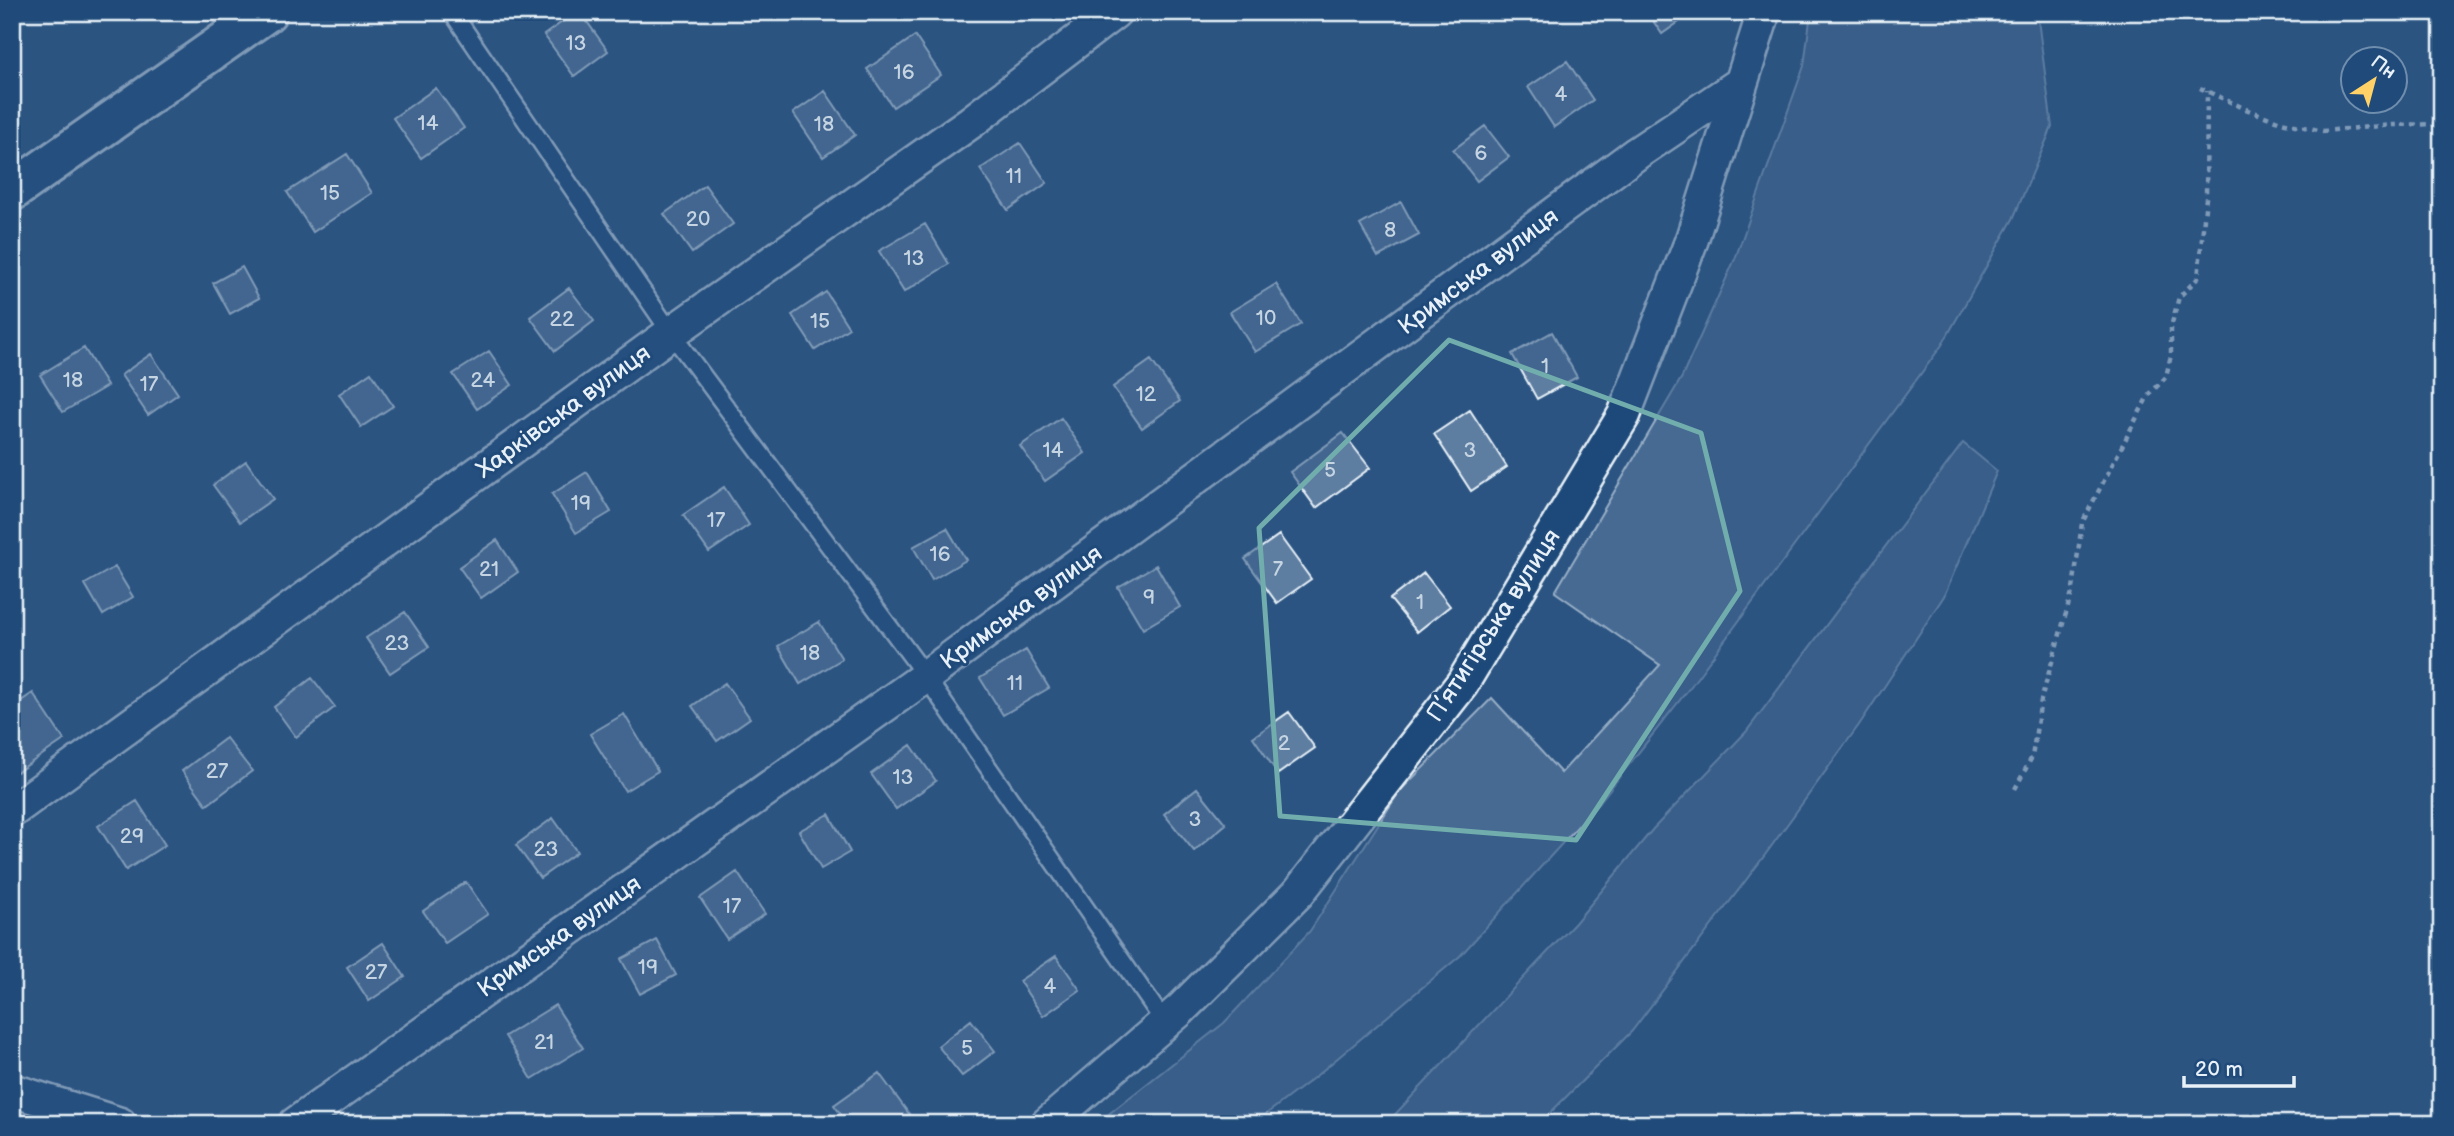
<svg xmlns="http://www.w3.org/2000/svg" width="2454" height="1136" font-family="'Balsamiq Sans',sans-serif">
  <rect width="100%" height="100%" fill="#2b5482"/>
  <filter id="ink" filterUnits="userSpaceOnUse"><feTurbulence type="fractalNoise" baseFrequency=".0143" numOctaves="2"/><feDisplacementMap in="SourceGraphic" scale="14" xChannelSelector="R" yChannelSelector="G"/><feConvolveMatrix kernelMatrix="1 2 1 2 8 2 1 2 1" color-interpolation-filters="sRGB"/></filter>
  <g filter="url(#ink)">
    <path fill="#476b93" stroke="#98aec6" stroke-width="2" d="M1811 12H2037L2052 127 2013 219 1942 345 1691 686 1598 804 1460 956 1316 1076 1253 1124H1096L1224 1023 1310 931 1399 792 1492 698 1561 773 1660 665 1555 592 1682 377 1735 259 1804 66Z
      M1963 443 1997 471 1944 596 1859 725 1765 855 1632 1031 1539 1124H1386L1575 923 1653 829 1746 732Z"/>
    <path fill="#5d7da1" stroke="#e8f1f8" stroke-width="2" d="M576 12H580L608 51 574 76 544 35Z
      M1647 12H1693L1662 34Z
      M915 36 941 75 893 107 867 69Z
      M1567 61 1593 100 1554 127 1528 87Z
      M436 88 464 128 421 158 393 118Z
      M825 91 855 135 823 157 793 113Z
      M1485 126 1509 157 1477 181 1453 150Z
      M1020 143 1047 183 1008 210 980 169Z
      M347 154 372 193 313 232 287 192Z
      M705 185 733 224 692 253 664 214Z
      M1401 202 1419 235 1378 257 1360 225Z
      M925 224 949 264 904 292 879 251Z
      M242 267 259 298 230 314 213 283Z
      M1276 284 1301 324 1255 352 1230 312Z
      M569 288 594 321 555 351 530 317Z
      M826 292 849 328 815 350 792 315Z
      M1552 332 1577 377 1537 399 1512 354Z
      M84 348 107 386 63 412 40 375Z
      M489 351 512 385 477 409 453 374Z
      M151 354 178 394 148 415 121 375Z
      M1151 360 1180 401 1142 428 1113 387Z
      M371 372 393 406 361 427 339 394Z
      M1470 410 1507 467 1471 491 1434 434Z
      M1061 418 1085 453 1045 481 1020 446Z
      M1343 433 1370 468 1316 508 1290 472Z
      M246 461 273 499 240 522 213 485Z
      M587 472 611 512 576 533 552 494Z
      M724 487 749 525 709 552 683 515Z
      M947 528 966 560 932 580 913 547Z
      M1279 535 1311 579 1277 603 1245 559Z
      M497 540 518 572 481 598 459 567Z
      M1156 565 1180 607 1143 629 1118 587Z
      M115 567 133 597 103 615 85 584Z
      M1424 573 1450 606 1417 632 1390 599Z
      M405 612 429 647 390 673 366 638Z
      M819 622 842 659 800 684 778 646Z
      M1026 650 1049 688 1003 715 980 678Z
      M312 678 335 707 296 737 274 707Z
      M725 683 750 718 717 741 692 706Z
      M33 693 64 740 17 772 12 764V707Z
      M1289 712 1315 748 1278 774 1253 737Z
      M624 714 658 771 625 791 590 734Z
      M226 738 252 771 207 805 182 771Z
      M911 745 936 781 896 809 871 774Z
      M1197 788 1226 824 1194 851 1164 814Z
      M137 801 165 845 126 870 98 826Z
      M829 814 850 852 821 869 799 831Z
      M553 818 577 852 540 878 516 845Z
      M737 872 765 914 727 939 700 898Z
      M466 882 488 914 445 943 423 911Z
      M657 940 676 975 640 994 621 959Z
      M383 943 405 977 369 1001 347 967Z
      M1056 956 1080 990 1043 1016 1019 981Z
      M555 1005 583 1048 532 1079 505 1036Z
      M971 1020 995 1051 962 1076 938 1046Z
      M879 1073 912 1118 904 1124H848L834 1105Z"/>
    <g fill="none" stroke-linecap="round" stroke-linejoin="round">
      <g stroke="#e8f1f8" stroke-width="21">
        <path id="service" d="M452 12 671 333 914 660 1165 1023"/>
      </g>
      <g stroke="#e8f1f8" stroke-width="37">
        <path id="minor" d="M12 811 671 333 971 122 1115 12
          M12 1090 120 1124
          M295 1124 925 677 1637 153 1741 83
          M1047 1124 1180 1010 1298 893 1462 684 1624 415 1692 239 1761 21V12"/>
      </g>
      <g stroke="#e8f1f8" stroke-width="44">
        <path id="secondary" d="M12 191 267 12"/>
      </g>
      <path stroke="#e8f1f8" stroke-width="4.5" stroke-dasharray="5 5" stroke-linecap="butt" d="M2200 88 2248 110 2281 122 2323 131 2393 125 2442 124
        M2015 789 2032 757 2041 700 2073 589 2082 523 2148 396 2166 377 2171 355V327L2179 297 2198 278 2206 198 2207 91"/>
      <use href="#service" stroke="#1f4a7a" stroke-width="16"/>
      <use href="#minor" stroke="#1f4a7a" stroke-width="32"/>
      <use href="#secondary" stroke="#1f4a7a" stroke-width="38"/>
    </g>
  </g>
  <path d="M0 0H2454V1136H0ZM1449 340 1701 433 1740 591 1576 840 1280 816 1259 528Z" fill="#2b5482" fill-opacity=".55" fill-rule="evenodd"/>
  <path fill="none" stroke="#71adac" stroke-width="5" stroke-linejoin="round" d="M1449 340 1701 433 1740 591 1576 840 1280 816 1259 528Z"/>
  <g text-anchor="middle" stroke-width="6" stroke-linejoin="round" paint-order="stroke">
    <g font-size="21" fill="#c5d4e2">
      <text x="576" y="50">13</text>
      <text x="904" y="79">16</text>
      <text x="1561" y="101">4</text>
      <text x="428" y="130">14</text>
      <text x="824" y="131">18</text>
      <text x="1481" y="160">6</text>
      <text x="1014" y="183">11</text>
      <text x="330" y="200">15</text>
      <text x="698" y="226">20</text>
      <text x="1390" y="237">8</text>
      <text x="914" y="265">13</text>
      <text x="1266" y="325">10</text>
      <text x="562" y="326">22</text>
      <text x="820" y="328">15</text>
      <text x="1545" y="373">1</text>
      <text x="73" y="387">18</text>
      <text x="483" y="387">24</text>
      <text x="149" y="391">17</text>
      <text x="1146" y="401">12</text>
      <text x="1053" y="457">14</text>
      <text x="1470" y="457">3</text>
      <text x="1330" y="477">5</text>
      <text x="581" y="510">19</text>
      <text x="716" y="527">17</text>
      <text x="940" y="561">16</text>
      <text x="489" y="576">21</text>
      <text x="1278" y="576">7</text>
      <text x="1149" y="604">9</text>
      <text x="1420" y="609">1</text>
      <text x="397" y="650">23</text>
      <text x="810" y="660">18</text>
      <text x="1015" y="690">11</text>
      <text x="1284" y="750">2</text>
      <text x="217" y="778">27</text>
      <text x="903" y="784">13</text>
      <text x="1195" y="826">3</text>
      <text x="132" y="843">29</text>
      <text x="546" y="856">23</text>
      <text x="732" y="913">17</text>
      <text x="648" y="974">19</text>
      <text x="376" y="979">27</text>
      <text x="1050" y="993">4</text>
      <text x="544" y="1049">21</text>
      <text x="967" y="1055">5</text>
    </g>
    <g font-size="24" fill="#e8f1f8" stroke="#1f4a7a">
      <text transform="translate(1478 271) rotate(-37)" y="8">Кримська вулиця</text>
      <text transform="translate(563 411) rotate(-36)" y="8">Харківська вулиця</text>
      <text transform="translate(1021 607) rotate(-36)" y="8">Кримська вулиця</text>
      <text transform="translate(1493 625) rotate(-57)" y="8">П’ятигірська вулиця</text>
      <text transform="translate(559 936) rotate(-35)" y="8">Кримська вулиця</text>
    </g>
  </g>
  <rect width="2454" height="1136" fill="none" stroke="#1f4a7a" stroke-width="42"/>
  <rect x="21" y="21" width="2412" height="1094" fill="none" stroke="#e8f1f8" stroke-width="2.5" filter="url(#ink)"/>
  <g transform="translate(2374 80) rotate(36)"><circle r="33" fill="#1f4a7a" stroke="#6f8dac" stroke-width="2"/>
  <path d="M0-5L12 26L0 18L-12 26Z" fill="#ffd166"/>
  <text y="-10" font-size="19" font-weight="bold" text-anchor="middle" fill="#e8f1f8">Пн</text>
  </g>
  <path d="M2184 1076v10h110v-10" fill="none" stroke="#e8f1f8" stroke-width="3.5"/>
  <text x="2195" y="1076" font-size="21" fill="#e8f1f8" stroke="#1f4a7a" stroke-width="5" paint-order="stroke">20 m</text>
</svg>
